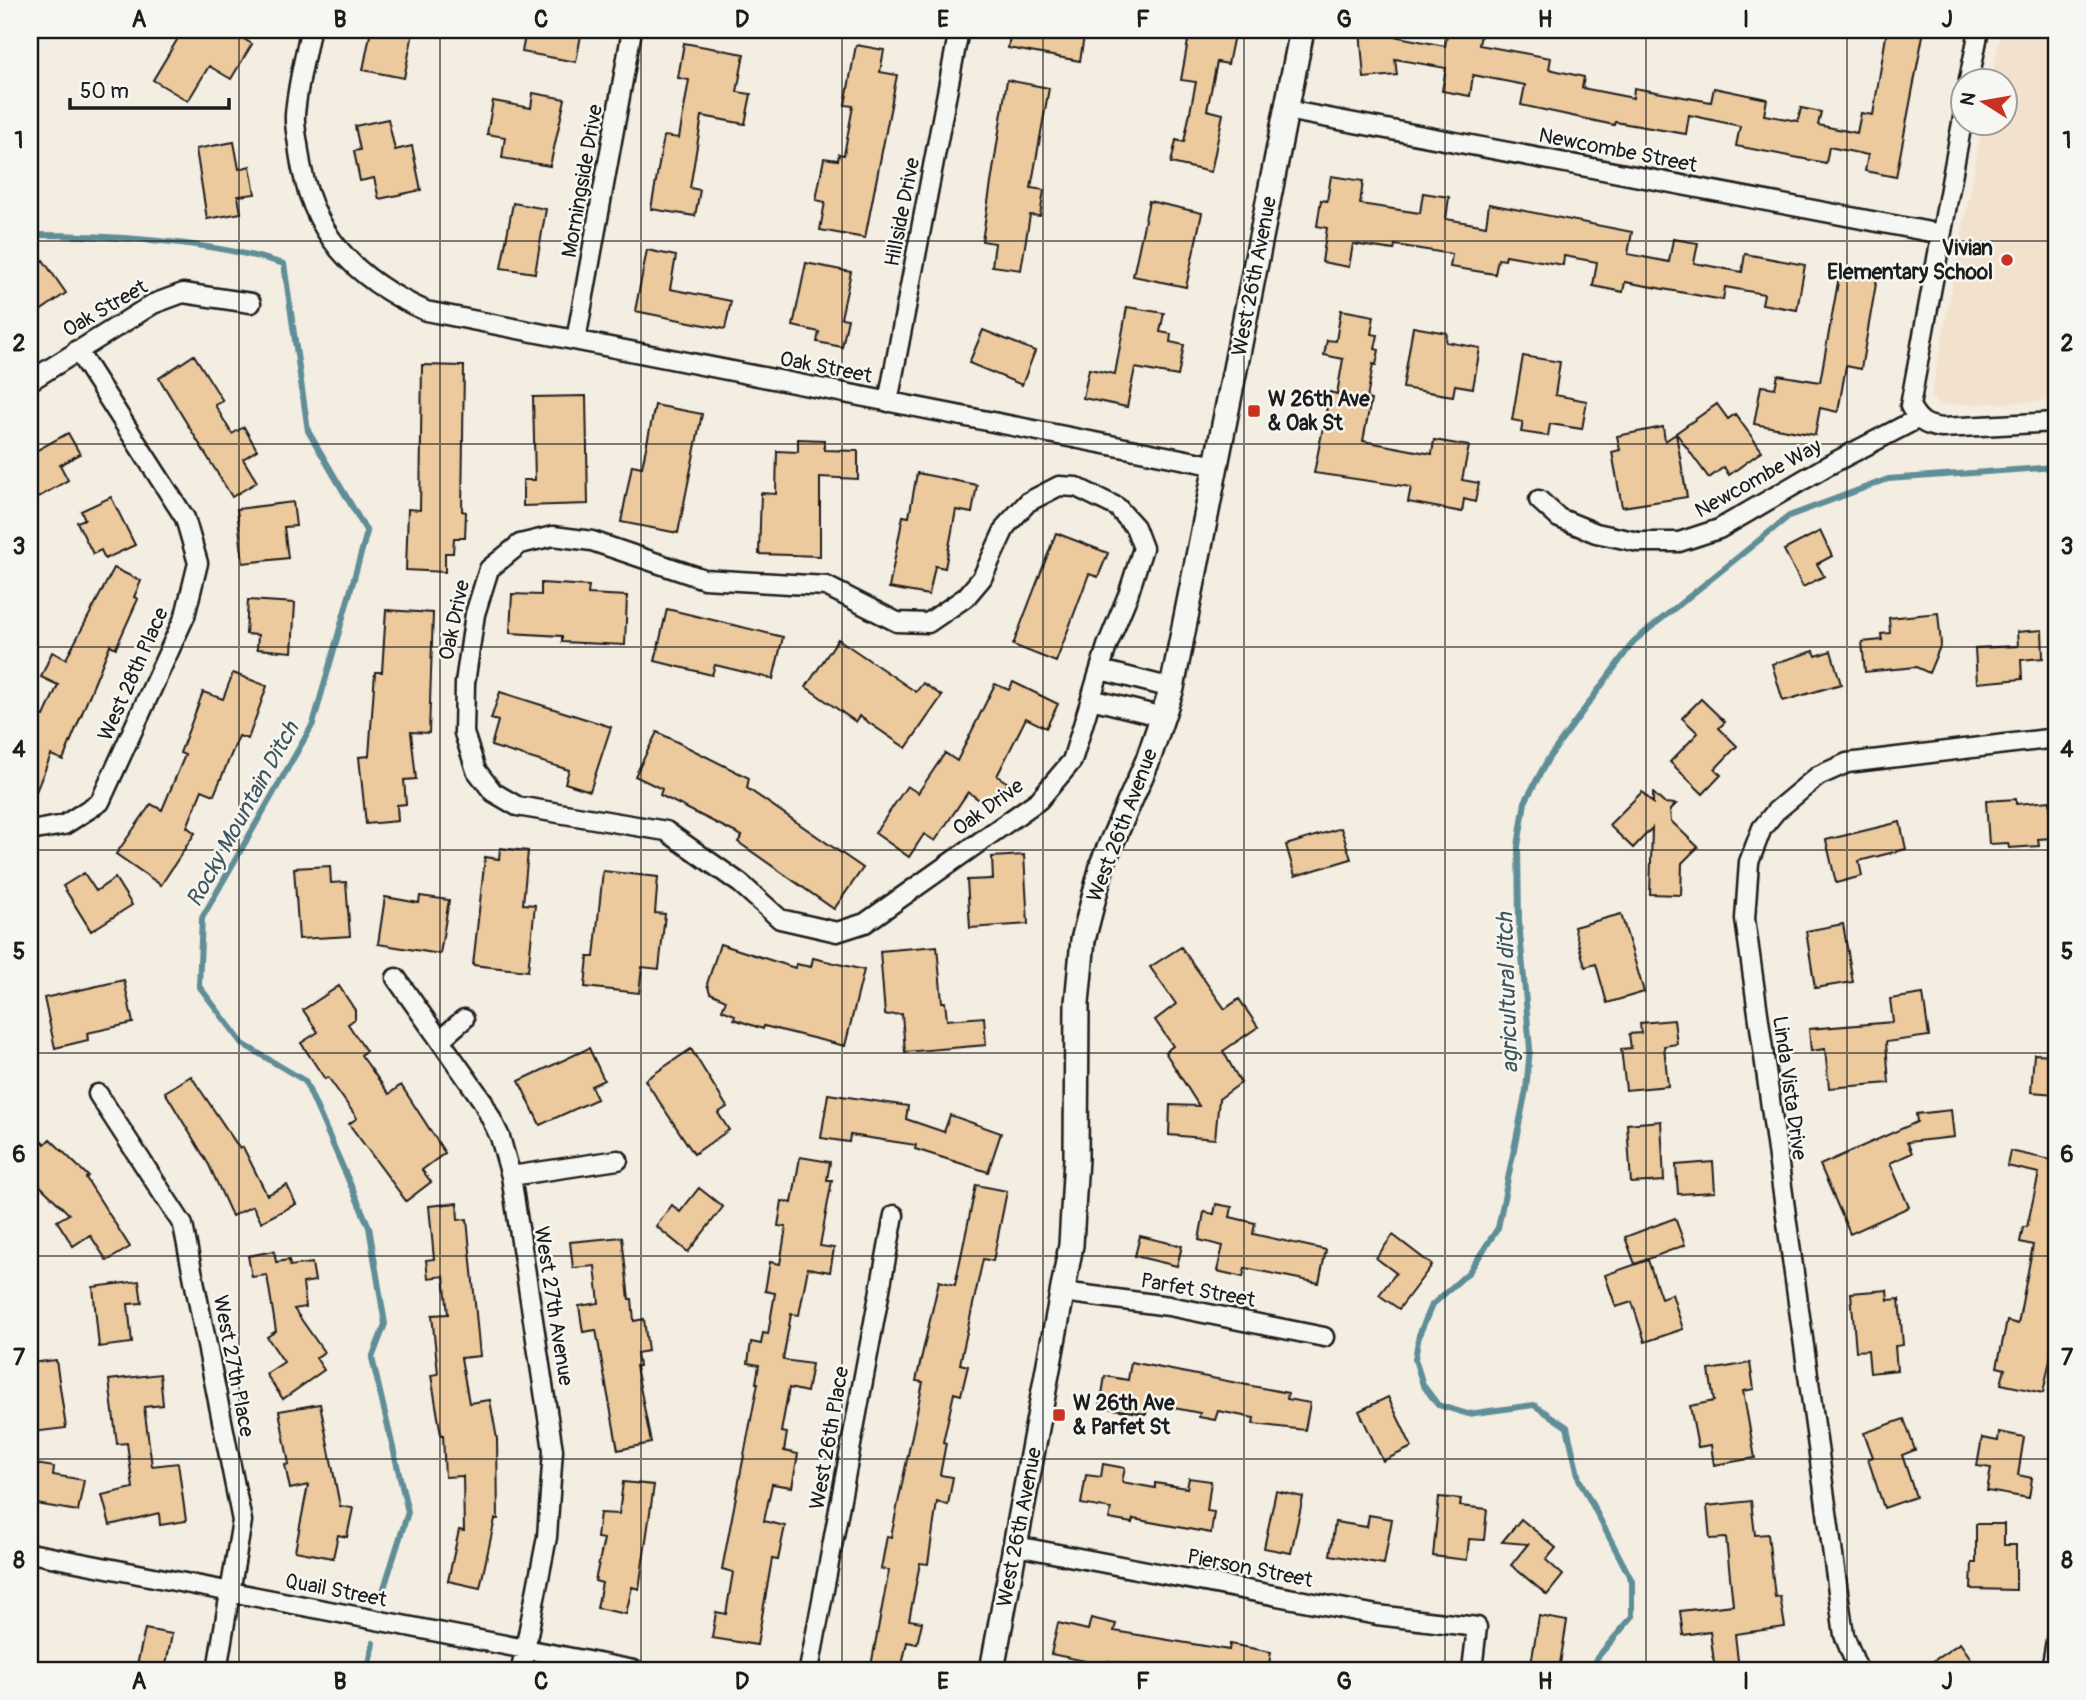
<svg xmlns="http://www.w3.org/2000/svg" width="2086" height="1700" font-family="Pangolin,sans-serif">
  <rect width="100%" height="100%" fill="#f4ede1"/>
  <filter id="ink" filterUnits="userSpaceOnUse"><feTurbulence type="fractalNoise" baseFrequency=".0143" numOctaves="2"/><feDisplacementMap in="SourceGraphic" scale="14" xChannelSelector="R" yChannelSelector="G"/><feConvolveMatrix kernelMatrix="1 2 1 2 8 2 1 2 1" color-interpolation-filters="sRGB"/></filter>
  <g filter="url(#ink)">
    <path fill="#f2e2cd" d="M2001 30H2056V401L1940 405 1931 397 1983 123 2006 122V80H1991Z"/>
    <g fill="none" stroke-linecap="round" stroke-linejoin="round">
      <path stroke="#5f8e98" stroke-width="6" d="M30 235C108 235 211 241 284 264L308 431 367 532 313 724 202 918 199 986 243 1044 305 1081 369 1227 385 1324 372 1358 408 1512 384 1588
        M368 1670 373 1643
        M1599 1670 1596 1659 1632 1617V1581L1579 1479 1567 1427 1534 1405 1468 1414 1438 1405 1423 1385 1415 1359 1419 1335 1432 1305 1469 1272 1498 1228 1526 1090 1530 1049 1519 921 1518 846 1525 802 1548 759 1634 641 1789 516 1888 479 2056 467"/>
    </g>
    <path fill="#edc99e" stroke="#1c1c1c" stroke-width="2" d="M183 30H229L252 44 231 79 209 66 188 101 153 80Z
      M371 30 413 33 404 78 363 70Z
      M526 30H582L576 62 522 52Z
      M1011 30H1085L1080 61 1008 48Z
      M1190 30H1235L1228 64 1217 62 1207 110 1223 114 1211 172 1171 163 1176 140 1184 142 1196 82 1181 80Z
      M1360 30H1392L1393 36 1445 46 1448 30H1482L1479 45 1551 58 1549 69 1584 77 1582 88 1633 98 1634 88 1711 102 1714 88 1767 99 1764 115 1798 121 1801 108 1821 112 1818 125 1857 133 1861 113 1873 115 1887 30H1924L1896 177 1865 171 1868 155 1829 147 1826 163 1736 146 1740 126 1689 115 1686 134 1615 122 1614 125 1521 105 1525 85 1473 75 1470 96 1442 91 1446 68 1395 59 1397 75 1364 78Z
      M684 43 744 54 737 92 751 94 745 124 702 116 690 188 700 190 695 216 651 209 664 136 679 138 689 80 678 78Z
      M856 45 884 50 880 72 897 75 865 238 820 230 825 202 816 200 824 158 838 160 839 154 844 155 853 106 845 105Z
      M1007 80 1049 88 1031 188 1044 190 1040 216 1030 215 1021 270 992 266 995 243 982 241Z
      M533 93 565 99 550 166 502 158 505 137 487 134 493 101 531 108Z
      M388 119 395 150 412 146 421 190 379 199 374 178 360 181 354 151 360 150 355 126Z
      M234 142 239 169 250 166 255 194 238 196 241 213 207 219 196 149Z
      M1331 176 1363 181 1360 204 1420 213 1423 193 1449 197 1446 219 1486 226 1489 204 1632 232 1628 254 1669 262 1673 239 1698 243 1694 263 1742 272 1745 254 1805 265 1797 310 1762 304 1764 294 1725 287 1723 300 1625 282 1623 292 1593 286 1597 262 1564 256 1563 265 1506 255 1505 260 1498 259 1495 274 1450 267 1452 254 1395 245 1394 250 1353 244 1349 267 1322 262 1327 228 1317 226 1321 200 1327 201Z
      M1149 201 1202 213 1186 287 1133 276Z
      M513 203 546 209 535 273 501 268Z
      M647 250 676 256 670 289 731 301 725 329 635 311Z
      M43 260 66 293 30 318V269Z
      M806 263 851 272 841 318 848 319 842 347 817 342 819 332 793 326Z
      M1840 271 1877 278 1861 369 1846 366 1838 412 1820 408 1815 435 1754 424 1761 386 1775 388 1778 375 1820 382Z
      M1127 307 1164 313 1160 332 1171 334 1170 342 1184 345 1178 376 1135 368 1127 407 1083 398 1089 369 1115 374Z
      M1341 310 1374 316 1371 334 1378 335 1375 349 1379 350 1376 365 1373 364 1367 399 1371 400 1363 441 1432 454 1434 440 1469 446 1462 480 1479 483 1475 502 1464 499 1462 512 1408 502 1411 487 1314 473 1330 392 1337 394 1343 359 1324 355 1327 340 1336 341Z
      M1413 327 1447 333 1446 342 1480 348 1473 388 1455 385 1453 396 1403 388Z
      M983 330 1035 351 1022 385 969 363Z
      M194 355 223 401 215 405 232 434 244 427 257 450 243 459 257 482 232 497 159 378Z
      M1523 356 1560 362 1555 395 1587 401 1582 429 1550 424 1548 436 1521 432 1523 422 1512 420Z
      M422 365 464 366 462 511 466 512 465 538H454L453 553H445V572L406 570 408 509 420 510Z
      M586 396 588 504 523 506V480H535L533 397Z
      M1717 404 1728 419 1735 414 1762 451 1729 475 1724 467 1709 478 1676 433Z
      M655 405 702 414 678 533 621 522 632 465 642 467Z
      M1663 427 1665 441 1676 434 1687 497 1622 507 1612 452 1620 450 1617 436Z
      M68 433 80 454 60 465 68 480 30 502V454Z
      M798 439 824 440V450L858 451V479L820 477V556L759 554 761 493 776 494 777 451 798 452Z
      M917 473 977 485 972 513 956 510 945 568 935 566 929 595 889 588 903 516 909 517Z
      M111 497 135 545 105 559 101 550 93 554 77 522 85 519 81 511Z
      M293 502 296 526 284 527 288 558 243 563 237 509Z
      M1820 531 1832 556 1817 564 1824 576 1803 587 1784 550Z
      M1056 533 1108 553 1098 577 1089 574 1056 662 1013 645Z
      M114 568 141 581 134 597 138 599 116 648 110 645 63 760 51 755 30 806V711L44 716 58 685 41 677 52 652 66 659Z
      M541 583 589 586 588 594 627 596 625 645 562 642V636L510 633 512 594 541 595Z
      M248 600 295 603 292 652 257 649 258 635 246 634Z
      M667 609 783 637 773 679 715 665 712 675 655 661Z
      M386 610 433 613 429 733 411 732 416 779 404 780 406 804 397 805 398 821 366 824 359 757 369 756 375 672H382Z
      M1938 613 1941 644 1929 673 1916 667 1865 672 1862 642 1882 640 1881 634 1890 633 1889 618Z
      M2042 630 2043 658 2021 660 2022 679 1977 683 1975 648 2018 646 2017 632Z
      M838 639 916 692 923 683 942 696 906 748 859 716 856 722 806 687Z
      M1814 651 1816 656 1831 651 1841 684 1783 701 1772 664Z
      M233 673 267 686 248 739 239 736 214 795 202 790 187 827 195 833 161 885 116 854 151 804 162 810 185 755 180 753 203 692 223 699Z
      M1013 682 1058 704 1046 728 1026 718 997 776 1008 783 991 808 968 792 935 841 924 834 909 857 875 833 907 786 918 793 945 753 957 761 995 684 1009 690Z
      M500 692 611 727 590 791 565 783 569 770 491 746 498 721 491 719Z
      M1701 699 1725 722 1719 728 1737 746 1715 769 1721 775 1703 794 1670 762 1698 733 1682 718Z
      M657 732 749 778 747 788 863 868 834 909 738 842 742 836 660 795 662 789 635 776Z
      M1642 792 1653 803V793L1664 803 1676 804 1670 810 1671 821 1698 847 1682 863 1681 895 1650 894 1652 828 1633 848 1609 825Z
      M2016 799V804L2050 801 2053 838 2038 839 2039 846 2009 848 2008 843 1989 844 1986 801Z
      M1900 822 1906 849 1859 861 1862 876 1836 883 1826 840Z
      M1341 828 1351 859 1295 876 1286 845Z
      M500 848 528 851 523 904 535 905 528 971 473 965 485 857 499 859Z
      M1024 855 1028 924 970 928 967 880 993 879 992 857Z
      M330 866 331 883 346 882 350 936 299 939 294 868Z
      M603 871 658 877 655 913 665 914 659 969 642 967 639 993 585 987 588 957H594Z
      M84 873 96 891 115 878 132 905 91 931 63 886Z
      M420 896 449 900 440 954 378 944 385 897 419 903Z
      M1621 914 1644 992 1607 1003 1596 964 1585 967 1574 927Z
      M1843 924 1853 982 1815 988 1806 931Z
      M720 944 795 968 796 964 811 967 813 958 864 970 845 1046 764 1026 763 1029 734 1019 735 1015 722 1010 726 1000 710 993 707 984Z
      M937 946 942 1002H945L947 1020 984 1017 986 1045 905 1052 902 1014 885 1015 880 951Z
      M1181 947 1225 1009 1239 999 1258 1027 1223 1051 1241 1083 1219 1099 1215 1139 1169 1135 1170 1105 1199 1106 1165 1052 1173 1046 1155 1020 1176 1004 1150 967Z
      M124 980 133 1023 87 1033 88 1040 55 1048 44 998Z
      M339 986 355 1010V1019L348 1024 366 1051 361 1055 389 1094 401 1085 445 1153 422 1170 431 1182 406 1201 349 1124 357 1118 328 1077 325 1079 301 1043 318 1032 303 1010Z
      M1923 994 1929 1036 1886 1042 1889 1083 1829 1088 1825 1049 1811 1051 1809 1029 1893 1022 1890 999Z
      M1674 1020 1677 1044 1664 1046 1668 1086 1626 1090 1621 1049 1631 1048 1629 1034 1641 1033 1640 1023Z
      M589 1048 604 1080 591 1086 597 1099 540 1125 519 1081Z
      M691 1049 727 1107 718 1113 729 1130 694 1154 645 1080Z
      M2034 1054 2056 1055V1094L2031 1092Z
      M191 1076 240 1149 243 1147 267 1195 287 1185 296 1204 261 1222 253 1206 232 1216 209 1165 165 1092Z
      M828 1094 908 1106 906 1119 944 1132 950 1115 1001 1133 988 1172 915 1149 916 1145 850 1135 849 1142 821 1138Z
      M1951 1110 1954 1137 1907 1142 1912 1153 1890 1163 1909 1207 1850 1234 1820 1165 1917 1122 1916 1114Z
      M1661 1121 1664 1181 1631 1183 1627 1124Z
      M30 1129 45 1144 50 1139 88 1176 86 1178 130 1247 107 1261 90 1235 73 1246 57 1221 69 1214 30 1176Z
      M2010 1151 2056 1161V1203L2049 1243 2056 1244V1331L2043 1393 2001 1384 2005 1369 1997 1367 2007 1321 2018 1324 2033 1245 2020 1242 2023 1227H2027L2039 1173 2007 1166Z
      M800 1157 830 1162 827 1180H832L820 1246 834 1248 830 1272 808 1268 799 1315 791 1314 783 1360 812 1364 807 1392 789 1388 781 1432 787 1433 784 1451 798 1454 792 1487 772 1484 764 1521 785 1526 778 1560 772 1559 757 1645 712 1638 716 1612 726 1614 733 1572 722 1569 758 1383H756L759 1365 748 1363 751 1342 761 1344 763 1333 768 1334 775 1293 765 1291 770 1262 780 1264 786 1227 778 1226 782 1201 792 1203Z
      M1713 1162 1715 1192 1678 1194 1676 1165Z
      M976 1185 1007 1191 993 1261 983 1259 960 1364 968 1366 961 1395 954 1393 943 1442 946 1443 940 1475 953 1477 948 1505 937 1502 928 1564 920 1563 909 1620 922 1622 917 1644 907 1642 901 1670H892L871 1666 889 1570 881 1569 887 1536 891 1537 923 1382 916 1381 939 1281 955 1285Z
      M699 1188 723 1207 688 1252 656 1226 672 1205 680 1212Z
      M457 1203 458 1220 467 1219 480 1356 461 1358 469 1403 490 1400 497 1439 498 1519H495L480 1588 448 1581 459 1530 464 1531 463 1476 445 1477 443 1435H441L431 1375 438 1374 432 1315 448 1314 444 1276 428 1278 426 1260 434 1259 429 1206Z
      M1216 1204 1232 1207 1230 1217 1255 1223 1253 1234 1326 1250 1319 1283 1245 1268 1243 1277 1217 1271 1223 1246 1199 1240 1204 1212 1214 1214Z
      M1675 1218 1685 1245 1635 1264 1625 1237Z
      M1393 1235 1432 1265 1399 1309 1379 1295 1396 1273 1376 1258Z
      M1140 1236 1182 1246 1177 1266 1135 1256Z
      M622 1237 629 1299H632L634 1321 644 1319 648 1351 637 1353 639 1366H636L651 1443 618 1450 596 1330 583 1332 579 1306 599 1303 595 1266 573 1268 570 1242Z
      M274 1251 276 1262 289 1260 290 1266 312 1263 315 1281 303 1283 306 1307 294 1309 324 1352 316 1358 324 1370 283 1399 266 1374 284 1362 267 1337 276 1331 267 1275 252 1277 248 1256Z
      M1648 1260 1661 1298 1672 1294 1683 1329 1645 1342 1632 1302 1616 1307 1605 1275Z
      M139 1281 142 1303 128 1304 132 1343 99 1347 93 1287Z
      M1887 1290 1888 1300 1899 1299 1903 1345 1895 1346 1897 1370 1870 1373 1868 1350 1856 1351 1851 1293Z
      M56 1360 66 1428 33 1432 30 1363Z
      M1131 1362 1288 1393 1287 1399 1310 1403 1305 1430 1253 1424 1254 1418 1218 1411 1215 1420 1199 1417 1200 1413 1148 1403 1146 1414 1100 1407 1105 1376 1128 1380Z
      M1750 1363 1754 1389 1743 1391 1755 1458 1714 1465 1711 1445 1698 1447 1690 1406 1714 1401 1709 1370Z
      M160 1374 163 1405 144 1407 152 1466 178 1463 186 1521 160 1525 159 1513 110 1525 102 1495 133 1488 127 1443 117 1444 109 1380Z
      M1388 1397 1412 1447 1383 1461 1359 1411Z
      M320 1404 340 1506 353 1508 347 1537 338 1535 333 1558 295 1551 308 1485 290 1489 285 1465 289 1464 279 1411Z
      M1904 1419 1915 1450 1902 1455 1916 1497 1884 1508 1868 1459 1873 1457 1864 1433Z
      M1999 1432 2024 1437 2018 1475 2032 1478 2029 1498 1987 1491 1991 1468 1977 1466 1982 1438 1998 1441Z
      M30 1463 54 1467 53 1475 84 1480 78 1511 30 1503Z
      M1103 1464 1125 1468 1122 1482 1155 1488V1483L1187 1488 1189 1478 1211 1481 1207 1511 1214 1512 1211 1533 1133 1519 1132 1523 1109 1519 1111 1509 1081 1504 1086 1475 1101 1477Z
      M623 1482 654 1485 639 1589 632 1587 626 1614 597 1608 602 1583 595 1581 604 1539 597 1538 600 1513 619 1514Z
      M1276 1491 1303 1497 1291 1553 1264 1548Z
      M1439 1497 1461 1499 1460 1506 1487 1509 1484 1540 1469 1539 1467 1560 1433 1556Z
      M1751 1501 1755 1535 1768 1534 1775 1597 1780 1596 1785 1627 1735 1634 1739 1670H1715L1710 1631 1683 1635 1680 1611 1733 1605 1726 1538 1710 1539 1707 1506Z
      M1369 1515 1392 1519 1384 1564 1330 1555 1335 1522 1367 1527Z
      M1521 1519 1556 1548 1546 1560 1563 1575 1547 1595 1511 1565 1528 1544 1502 1542Z
      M1976 1524H2004V1545H2016V1590L1971 1589 1972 1563H1976Z
      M1539 1616 1567 1621 1559 1670H1530Z
      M1091 1618 1116 1624 1114 1631 1229 1650 1230 1644 1271 1652 1268 1670H1162L1108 1661 1106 1670H1102L1084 1667 1085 1661 1051 1654 1058 1623 1088 1630Z
      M145 1629 172 1634 165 1670H136Z
      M1960 1643 1979 1670H1920Z"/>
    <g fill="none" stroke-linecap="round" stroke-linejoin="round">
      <g stroke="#1c1c1c" stroke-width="23">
        <path id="minor" d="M310 30C305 58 297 86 295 115 294 127 298 140 299 152 310 233 354 279 426 311L1217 466
          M1969 80 1979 30
          M1286 110 1941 234
          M1964 112 1910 406C1918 421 1925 426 1942 428L2056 422
          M576 340 632 30
          M30 381 153 304 183 293 251 303
          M888 402 959 30
          M1059 486 1076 487 1117 507 1135 527 1143 548 1128 595 1107 646 1072 761 1039 800 865 923 837 932 780 919 741 884 666 831 517 806 493 792 476 770 464 733 465 683 475 614 489 569 520 544 553 536 592 541 704 579 826 586 897 622 928 623 966 597 982 578 1006 526 1028 502Z
          M1539 500 1559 518 1596 533 1638 542H1679L1719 529 1827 466 1917 419
          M1101 670 1172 688
          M1091 699 1163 717
          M30 831 64 825 100 802 185 616 198 563 185 518 77 350
          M396 978 482 1100 500 1137 511 1176 553 1450 547 1537 521 1670
          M440 1040 464 1019
          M98 1094 183 1225 242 1521 217 1670
          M511 1176 618 1160
          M1063 1292 1169 1306 1324 1337
          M1016 1546 1377 1615 1477 1627 1472 1670
          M30 1553 634 1670
          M809 1670 894 1215
          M1858 1670 1844 1635 1745 919 1749 862 1762 828 1776 811 1818 776 1847 763 2056 738
          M2051 1670 2056 1641"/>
      </g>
      <g stroke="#1c1c1c" stroke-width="28">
        <path id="tertiary" d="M992 1670 1071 1245 1076 1158 1077 1003 1083 940 1103 862 1148 760 1172 688 1302 30"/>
      </g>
      <use href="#minor" stroke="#f6f6f2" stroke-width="18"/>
      <use href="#tertiary" stroke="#f6f6f2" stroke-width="23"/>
    </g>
  </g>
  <path fill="none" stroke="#1c1c1c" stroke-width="2" stroke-opacity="0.55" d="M239 30V1670M440 30V1670M641 30V1670M842 30V1670M1043 30V1670M1244 30V1670M1445 30V1670M1646 30V1670M1847 30V1670M30 241H2056M30 444H2056M30 647H2056M30 850H2056M30 1053H2056M30 1256H2056M30 1459H2056"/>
  <g fill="#c8321e" stroke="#f6f6f2" stroke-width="2.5">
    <circle cx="2007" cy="260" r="7"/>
    <rect x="1247" y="404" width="14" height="14" rx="3.5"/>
    <rect x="1052" y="1408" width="14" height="14" rx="3.5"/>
  </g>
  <g text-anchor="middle" stroke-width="5" stroke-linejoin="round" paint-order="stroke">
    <g font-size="21" fill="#1c1c1c" stroke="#f6f6f2">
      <text transform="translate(1618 150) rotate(11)" y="7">Newcombe Street</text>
      <text transform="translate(582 181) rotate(-80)" y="7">Morningside Drive</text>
      <text transform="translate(902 212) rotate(-79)" y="7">Hillside Drive</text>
      <text transform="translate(1254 276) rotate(-79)" y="7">West 26th Avenue</text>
      <text transform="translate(105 308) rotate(-30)" y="7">Oak Street</text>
      <text transform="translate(826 367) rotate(11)" y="7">Oak Street</text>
      <text transform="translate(1758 478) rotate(-29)" y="7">Newcombe Way</text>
      <text transform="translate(454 620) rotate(-78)" y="7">Oak Drive</text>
      <text transform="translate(133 674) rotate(-66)" y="7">West 28th Place</text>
      <text transform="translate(988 807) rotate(-36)" y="7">Oak Drive</text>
      <text transform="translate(1122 825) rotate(-69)" y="7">West 26th Avenue</text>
      <text transform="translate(1790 1088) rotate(82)" y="7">Linda Vista Drive</text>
      <text transform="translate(1198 1290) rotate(10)" y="7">Parfet Street</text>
      <text transform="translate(554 1306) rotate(81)" y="7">West 27th Avenue</text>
      <text transform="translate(234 1366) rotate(79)" y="7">West 27th Place</text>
      <text transform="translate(829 1438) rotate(-80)" y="7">West 26th Place</text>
      <text transform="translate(1019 1527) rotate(-79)" y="7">West 26th Avenue</text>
      <text transform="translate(1250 1568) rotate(11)" y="7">Pierson Street</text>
      <text transform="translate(336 1590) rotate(11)" y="7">Quail Street</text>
    </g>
    <g font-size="21" font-weight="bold" fill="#1c1c1c" stroke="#f6f6f2" text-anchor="start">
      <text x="1993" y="255" text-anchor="end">Vivian<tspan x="1993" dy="24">Elementary School</tspan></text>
      <text x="1268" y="406">W 26th Ave<tspan x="1268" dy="24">&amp; Oak St</tspan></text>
      <text x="1073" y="1410">W 26th Ave<tspan x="1073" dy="24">&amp; Parfet St</tspan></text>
    </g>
    <g font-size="23" font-style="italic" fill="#3e555a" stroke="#f6f6f2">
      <text transform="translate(242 814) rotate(-61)" y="8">Rocky Mountain Ditch</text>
      <text transform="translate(1507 993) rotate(-92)" y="8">agricultural ditch</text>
    </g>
  </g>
  <rect width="2086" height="1700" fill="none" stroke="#f6f6f2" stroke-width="77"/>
  <g transform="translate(1984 102) rotate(281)"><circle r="33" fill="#f6f6f2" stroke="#9f9f9c" stroke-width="2"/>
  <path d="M0-5L12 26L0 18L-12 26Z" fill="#c8321e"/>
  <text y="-10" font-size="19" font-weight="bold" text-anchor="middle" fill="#1c1c1c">N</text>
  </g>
  <path d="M70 98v10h159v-10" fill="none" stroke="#1c1c1c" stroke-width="3.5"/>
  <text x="80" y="98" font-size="21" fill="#1c1c1c" stroke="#f6f6f2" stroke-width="5" paint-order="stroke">50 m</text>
  <rect x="38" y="38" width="2010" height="1624" fill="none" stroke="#1c1c1c" stroke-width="2.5"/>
  <g font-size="23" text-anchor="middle" font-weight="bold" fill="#1c1c1c">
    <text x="139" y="27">A</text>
    <text x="340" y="27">B</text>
    <text x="541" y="27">C</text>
    <text x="742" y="27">D</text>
    <text x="943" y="27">E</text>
    <text x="1143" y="27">F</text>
    <text x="1344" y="27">G</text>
    <text x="1545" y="27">H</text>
    <text x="1746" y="27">I</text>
    <text x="1947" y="27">J</text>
    <text x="19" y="148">1</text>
    <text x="2067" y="148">1</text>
    <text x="19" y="351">2</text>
    <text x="2067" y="351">2</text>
    <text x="19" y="554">3</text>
    <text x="2067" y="554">3</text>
    <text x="19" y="757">4</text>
    <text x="2067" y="757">4</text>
    <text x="19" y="959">5</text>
    <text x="2067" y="959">5</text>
    <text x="19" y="1162">6</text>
    <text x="2067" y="1162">6</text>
    <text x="19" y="1365">7</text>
    <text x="2067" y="1365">7</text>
    <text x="19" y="1568">8</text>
    <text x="2067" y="1568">8</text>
    <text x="139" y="1689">A</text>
    <text x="340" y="1689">B</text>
    <text x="541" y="1689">C</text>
    <text x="742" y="1689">D</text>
    <text x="943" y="1689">E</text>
    <text x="1143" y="1689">F</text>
    <text x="1344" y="1689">G</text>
    <text x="1545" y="1689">H</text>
    <text x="1746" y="1689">I</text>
    <text x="1947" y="1689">J</text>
  </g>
</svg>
